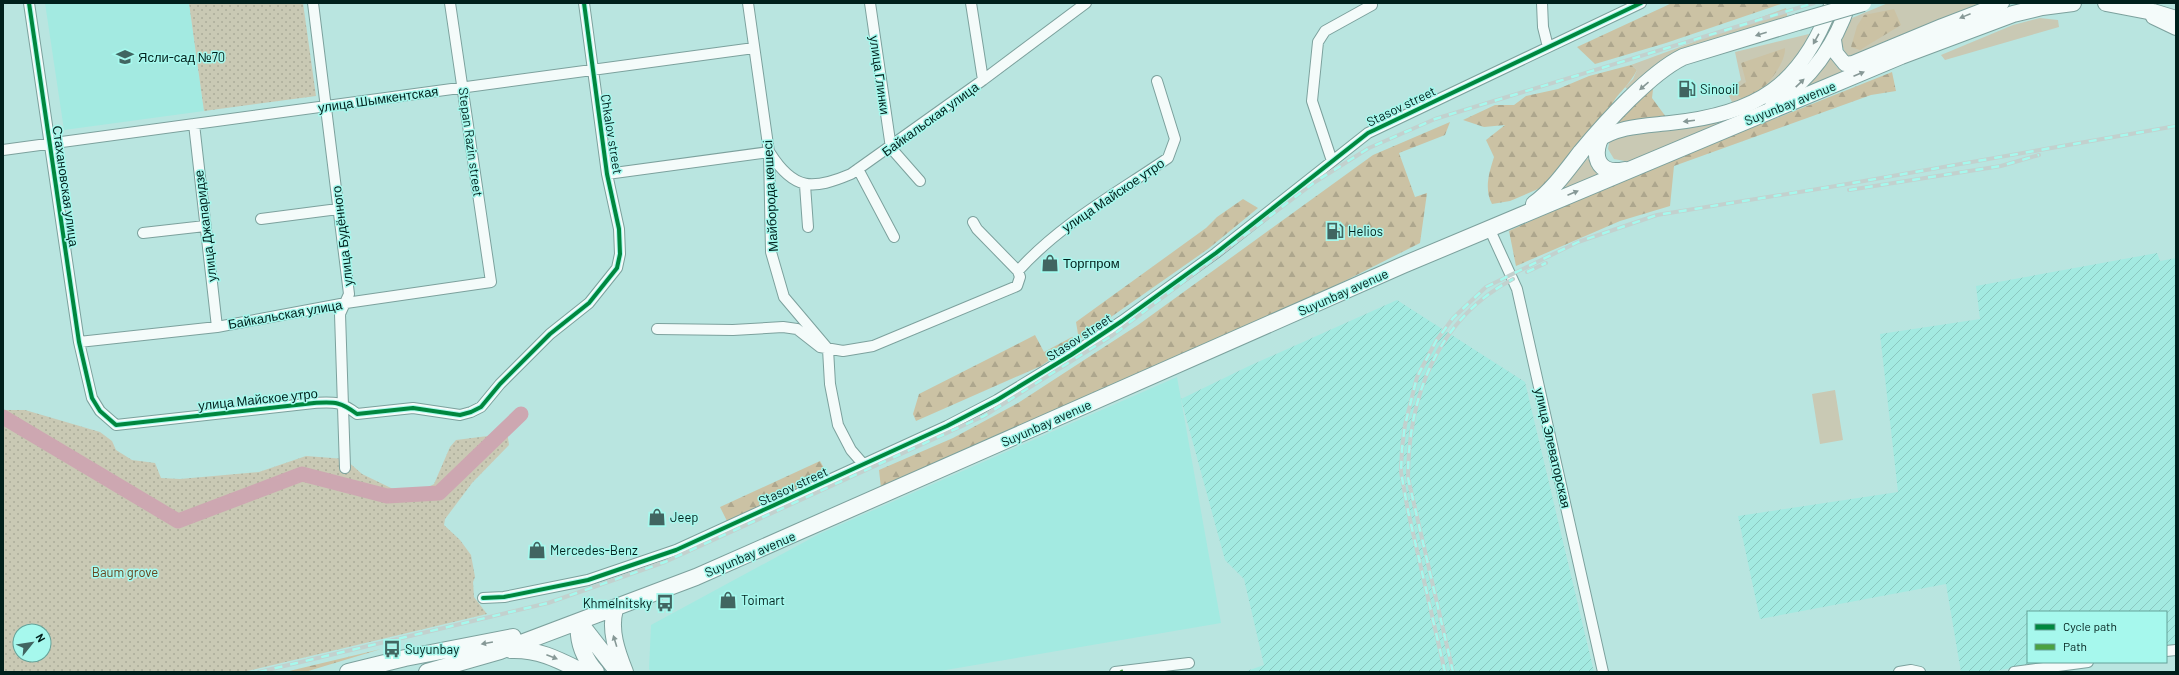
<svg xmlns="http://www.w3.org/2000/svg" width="2179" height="675" font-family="Barlow,sans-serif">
  <defs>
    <pattern id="industrial-furrows" width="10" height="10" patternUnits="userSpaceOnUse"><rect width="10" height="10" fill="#a3eae1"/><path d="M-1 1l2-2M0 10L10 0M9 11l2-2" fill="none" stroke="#8bc8c0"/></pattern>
    <pattern id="forest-firs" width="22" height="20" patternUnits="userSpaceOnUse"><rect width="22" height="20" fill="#cbc2a4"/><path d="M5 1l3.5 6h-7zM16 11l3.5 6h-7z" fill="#ada68d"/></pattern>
    <pattern id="park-dots" width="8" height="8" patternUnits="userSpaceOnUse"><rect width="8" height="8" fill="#c9c9b4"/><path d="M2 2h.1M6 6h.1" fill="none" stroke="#abac9a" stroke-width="1.8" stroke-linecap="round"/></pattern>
  </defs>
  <rect width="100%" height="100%" fill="#b9e5e0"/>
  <path fill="#a3eae1" d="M45 3H189L204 111 64 130Z
    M1177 377 1221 623 934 672H651L649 669 651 625 819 534Z"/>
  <path fill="url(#industrial-furrows)" d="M2157 253 2160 261 2176 258V644L2166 645V612H2028V662H2054L1986 672H1961L1946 584 1760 619 1738 516 1898 492 1880 334 1980 319 1976 286Z
    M1397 300 1525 382 1594 672H1244L1264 665 1244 579 1225 560 1181 399 1249 366Z"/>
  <path fill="#c9c9b4" d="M1844 3 1826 44 1780 94 1761 107 1630 162 1614 159 1608 149 1610 138 1760 104 1828 26Z
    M1888 3H1980L1851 57 1846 55 1841 42 1852 18Z
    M1786 8 1788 21 1655 67 1627 89 1625 87 1633 79 1637 70 1631 65Z
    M2040 18 2058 20 2059 27 1945 60 1941 55 2013 25Z
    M1809 34C1799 57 1784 79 1762 92 1754 98 1742 101 1733 104L1727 92 1741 80 1735 52Z
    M1829 56 1838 68 1852 73 1803 88Z
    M1591 155 1609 174 1550 199Z
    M1835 390 1843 440 1820 444 1812 394Z"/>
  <path fill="url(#forest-firs)" d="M1672 3H1784L1666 43 1595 64 1577 47Z
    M1894 9 1901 25 1860 50 1851 47 1857 26 1864 15Z
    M1785 48C1786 61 1770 83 1759 91 1755 94 1747 96 1742 99L1733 91 1746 82 1741 63Z
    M1631 65 1637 70C1630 85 1616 94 1610 108L1545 186 1510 201 1492 204C1484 189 1489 173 1494 157L1486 140 1505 125 1484 127 1463 120 1495 105H1514L1526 96 1558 89 1589 76Z
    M1892 72 1896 91 1871 95 1674 166 1670 206 1620 221 1516 266 1509 231 1647 166 1782 116Z
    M1654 81 1652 98 1669 121 1609 127Z
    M1450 122 1445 135 1399 153 1415 197 1427 193 1420 243 1317 295 881 488 879 470 953 438 1018 403 1138 325 1373 155Z
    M1243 199 1258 208 1208 249 1041 366 916 421 913 414 919 394 1035 335 1044 352 1072 337 1079 340 1076 322 1206 228 1217 217Z
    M820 461 828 475 728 523 720 507Z
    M381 649 305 672H285Z"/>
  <path fill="url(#park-dots)" fill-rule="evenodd" d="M189 3H303L316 96 204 111Z
    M3 410H25L100 432 112 441 116 450 132 460 155 463 161 478 180 479 259 472 306 456 345 459 362 474 391 488 406 493 421 491 434 484 450 447 456 440 496 435 507 431 509 445 472 483 445 519 444 525 460 540 471 555 475 577 473 582 474 597 487 614 243 672H3ZM20 631H44V655H20Z"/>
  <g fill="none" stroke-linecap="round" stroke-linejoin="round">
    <path stroke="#cda7b1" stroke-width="15" d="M3 417 178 521 302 474 387 496 439 493 521 414"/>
    <g stroke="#7ca19d" stroke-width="12">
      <path id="street" d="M29 3 79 342 92 398 100 411 116 425 314 403C334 402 340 401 357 414L413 408 460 415 471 412 481 407 500 384 550 334 589 303 617 268 620 254 619 229 607 174 584 3
        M313 3 349 294 340 314 345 468
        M748 3 769 152 771 252 784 297 828 349 830 384 838 425 851 450 864 465
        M870 3 891 148 920 181
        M971 3 983 80
        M1542 3 1543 27 1548 47
        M194 124 217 327
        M3 150 754 48
        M770 153C794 191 813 190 851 174L983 80 1086 3
        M1332 161 1312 101 1318 42 1325 31 1372 5
        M858 169 894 237
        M607 174 769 152
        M805 185 808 227
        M261 219 338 209
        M1489 228 1517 289 1603 672
        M143 233 205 226
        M1018 271C1060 224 1117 193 1168 158L1175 139 1157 81
        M657 329 733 330 783 327 797 329 820 347 843 351 873 346 1017 286 1020 277 1018 271 977 229 973 222
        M79 342 217 327 346 303 491 282 450 3
        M483 598 504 597 588 580 676 550 947 426 997 400 1071 355 1122 321 1216 253 1368 133 1641 3
        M2166 651 2176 650
        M1115 672 1189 663
        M1899 672 1911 670 1920 672
        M2014 672 2088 662"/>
    </g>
    <g stroke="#7ca19d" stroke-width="16">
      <path id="secondary" d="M2153 17 2176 28
        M1834 40 1836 53 1845 64 1853 63 1942 26 2002 3
        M1772 106C1809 81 1835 46 1849 3
        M1595 142C1618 126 1643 126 1670 123 1757 114 1801 86 1832 3"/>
    </g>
    <g stroke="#7ca19d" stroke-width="18">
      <path id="primary" d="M2106 3 2153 12 2176 19
        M1603 133C1591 154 1596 176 1625 170
        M1534 204C1553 190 1567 170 1581 152 1605 123 1650 73 1683 57L1798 22
        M615 609C609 630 617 652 625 672
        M579 622 618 672
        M579 622C577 641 583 657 596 672
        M511 650C539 649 559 660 583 672
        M348 672 405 658 513 637
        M427 672 500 651 696 577 1403 265 1901 56 2013 14 2042 7 2073 3"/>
    </g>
    <use href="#street" stroke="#f4fbfa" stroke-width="10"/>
    <use href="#secondary" stroke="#f4fbfa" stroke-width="14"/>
    <use href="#primary" stroke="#f4fbfa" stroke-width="16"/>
    <g stroke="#c2d1ce" stroke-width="4">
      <path id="rail" d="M1849 190 2001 166 2039 155
        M1527 272 1546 263
        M259 672 548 603 665 562 984 416 1113 335 1315 182 1369 148 1435 119 1814 3
        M1445 672 1408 511 1401 472 1402 448 1405 425 1417 377 1436 341 1453 318 1486 287 1578 242 1657 215 1830 187 2176 126
        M1453 672 1408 478C1408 397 1437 319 1513 279"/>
    </g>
    <use href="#rail" stroke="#a6f8ed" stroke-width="2.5" stroke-dasharray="8" stroke-linecap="butt"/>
    <g stroke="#7ca19d" stroke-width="18" stroke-linecap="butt">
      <path id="primary-bridge" d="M1798 22 1863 3"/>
    </g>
    <use href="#primary-bridge" stroke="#f4fbfa" stroke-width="16"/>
    <path stroke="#4ba241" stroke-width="3" stroke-dasharray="6 3" stroke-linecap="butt" d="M1121 670 1122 672"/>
    <g stroke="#a6f8ed" stroke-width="6">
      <path id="cycleway" d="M29 3 79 342 92 398 100 411 116 425 314 403C334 402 340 401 357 414L413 408 460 415 471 412 481 407 500 384 550 334 589 303 617 268 620 254 619 229 607 174 584 3
        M483 598 504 597 588 580 676 550 947 426 997 400 1071 355 1122 321 1216 253 1368 133 1641 3"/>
    </g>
    <use href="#cycleway" stroke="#00873e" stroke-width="4"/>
  </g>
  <defs><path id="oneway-solid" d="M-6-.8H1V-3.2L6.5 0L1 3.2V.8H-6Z"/></defs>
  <g fill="#869896">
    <use href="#oneway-solid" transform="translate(1965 16) rotate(158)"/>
    <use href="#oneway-solid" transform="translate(1761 34) rotate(162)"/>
    <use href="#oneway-solid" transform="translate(1816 39) rotate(119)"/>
    <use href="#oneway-solid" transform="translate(1859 74) rotate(-23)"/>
    <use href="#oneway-solid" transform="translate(1800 83) rotate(-44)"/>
    <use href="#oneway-solid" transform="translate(1644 86) rotate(139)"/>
    <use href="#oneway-solid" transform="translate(1689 121) rotate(173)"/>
    <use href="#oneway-solid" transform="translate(1573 193) rotate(-23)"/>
    <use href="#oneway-solid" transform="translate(615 641) rotate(-107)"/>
    <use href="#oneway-solid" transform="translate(487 643) rotate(170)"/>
    <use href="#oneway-solid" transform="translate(552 657) rotate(21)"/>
  </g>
  <defs>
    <g id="school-bare" transform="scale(1.38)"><path d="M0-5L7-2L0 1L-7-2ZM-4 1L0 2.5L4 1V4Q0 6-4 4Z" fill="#416561" stroke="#a6f8ed" stroke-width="2.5" paint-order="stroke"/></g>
    <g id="fuel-bare" transform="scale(1.38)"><path d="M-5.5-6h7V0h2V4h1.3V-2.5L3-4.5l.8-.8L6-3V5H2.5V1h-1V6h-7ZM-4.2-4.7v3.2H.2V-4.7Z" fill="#416561" stroke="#a6f8ed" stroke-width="2.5" paint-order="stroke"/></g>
    <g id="shop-bare" transform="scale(1.38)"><path d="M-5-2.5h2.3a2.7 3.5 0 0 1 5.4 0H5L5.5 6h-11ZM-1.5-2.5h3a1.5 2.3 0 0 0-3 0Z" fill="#416561" stroke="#a6f8ed" stroke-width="2.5" paint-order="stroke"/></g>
    <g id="bus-bare" transform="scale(1.38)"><path d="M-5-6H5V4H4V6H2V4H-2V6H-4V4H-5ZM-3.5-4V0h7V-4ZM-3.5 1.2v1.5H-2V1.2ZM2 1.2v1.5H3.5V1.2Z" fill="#416561" stroke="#a6f8ed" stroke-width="2.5" paint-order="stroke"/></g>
  </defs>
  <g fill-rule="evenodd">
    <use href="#school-bare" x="125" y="57"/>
    <use href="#fuel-bare" x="1687" y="89"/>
    <use href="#fuel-bare" x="1335" y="231"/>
    <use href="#shop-bare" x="1050" y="263"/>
    <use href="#shop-bare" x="657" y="517"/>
    <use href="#shop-bare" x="537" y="550"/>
    <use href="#shop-bare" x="728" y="600"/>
    <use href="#bus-bare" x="665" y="603"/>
    <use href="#bus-bare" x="392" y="649"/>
  </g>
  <g text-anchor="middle" stroke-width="3" stroke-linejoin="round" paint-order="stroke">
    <g font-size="13" fill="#00201c" stroke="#a6f8ed" text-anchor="start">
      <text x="138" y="62">Ясли-сад №70</text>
      <text x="1700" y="94">Sinooil</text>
      <text x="1348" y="236">Helios</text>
      <text x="1063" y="268">Торгпром</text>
      <text x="670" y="522">Jeep</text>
      <text x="550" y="555">Mercedes-Benz</text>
      <text x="741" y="605">Toimart</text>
      <text x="652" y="608" text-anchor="end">Khmelnitsky</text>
      <text x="405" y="654">Suyunbay</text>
    </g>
    <g font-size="13" fill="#00201c" stroke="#a6f8ed">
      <text transform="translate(880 75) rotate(82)" y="5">улица Глинки</text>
      <text transform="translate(378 99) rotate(-8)" y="5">улица Шымкентская</text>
      <text transform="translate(1790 103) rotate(-22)" y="5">Suyunbay avenue</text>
      <text transform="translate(1401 106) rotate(-26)" y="5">Stasov street</text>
      <text transform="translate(930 119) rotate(-36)" y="5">Байкальская улица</text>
      <text transform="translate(612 134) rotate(81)" y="5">Chkalov street</text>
      <text transform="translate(471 142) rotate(82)" y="5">Stepan Razin street</text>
      <text transform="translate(66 186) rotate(82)" y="5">Стахановская улица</text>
      <text transform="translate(1113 195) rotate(-34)" y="5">улица Майское утро</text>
      <text transform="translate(770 196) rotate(-93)" y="5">Майборода көшесі</text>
      <text transform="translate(205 226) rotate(-97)" y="5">улица Джапаридзе</text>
      <text transform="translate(342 236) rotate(-97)" y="5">улица Будённого</text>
      <text transform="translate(1343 292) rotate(-24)" y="5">Suyunbay avenue</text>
      <text transform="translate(285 314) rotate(-10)" y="5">Байкальская улица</text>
      <text transform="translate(1079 337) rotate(-33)" y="5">Stasov street</text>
      <text transform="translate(258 399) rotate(-6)" y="5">улица Майское утро</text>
      <text transform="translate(1046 423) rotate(-24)" y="5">Suyunbay avenue</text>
      <text transform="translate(1553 448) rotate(77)" y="5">улица Элеваторская</text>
      <text transform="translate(793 486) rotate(-25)" y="5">Stasov street</text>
      <text transform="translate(750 554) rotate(-23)" y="5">Suyunbay avenue</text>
    </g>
    <g font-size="13" fill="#68441e" stroke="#a6f8ed">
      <text x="125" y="577">Baum grove</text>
    </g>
  </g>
  <rect width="2179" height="675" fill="none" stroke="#00201c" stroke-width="8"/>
  <rect x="2027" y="611" width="140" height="52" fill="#a6f8ed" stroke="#64a299"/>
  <rect x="2035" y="624" width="20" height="6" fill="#00873e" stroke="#64a299"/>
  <text x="2063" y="631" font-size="12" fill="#00201c">Cycle path</text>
  <rect x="2035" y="644" width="20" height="6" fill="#4ba241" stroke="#64a299"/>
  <text x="2063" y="651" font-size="12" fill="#00201c">Path</text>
  <g transform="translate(32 643) rotate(60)"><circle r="19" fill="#a6f8ed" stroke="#64a299"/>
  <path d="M0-3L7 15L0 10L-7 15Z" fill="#416561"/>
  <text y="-6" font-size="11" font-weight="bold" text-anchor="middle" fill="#00201c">N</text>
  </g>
</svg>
